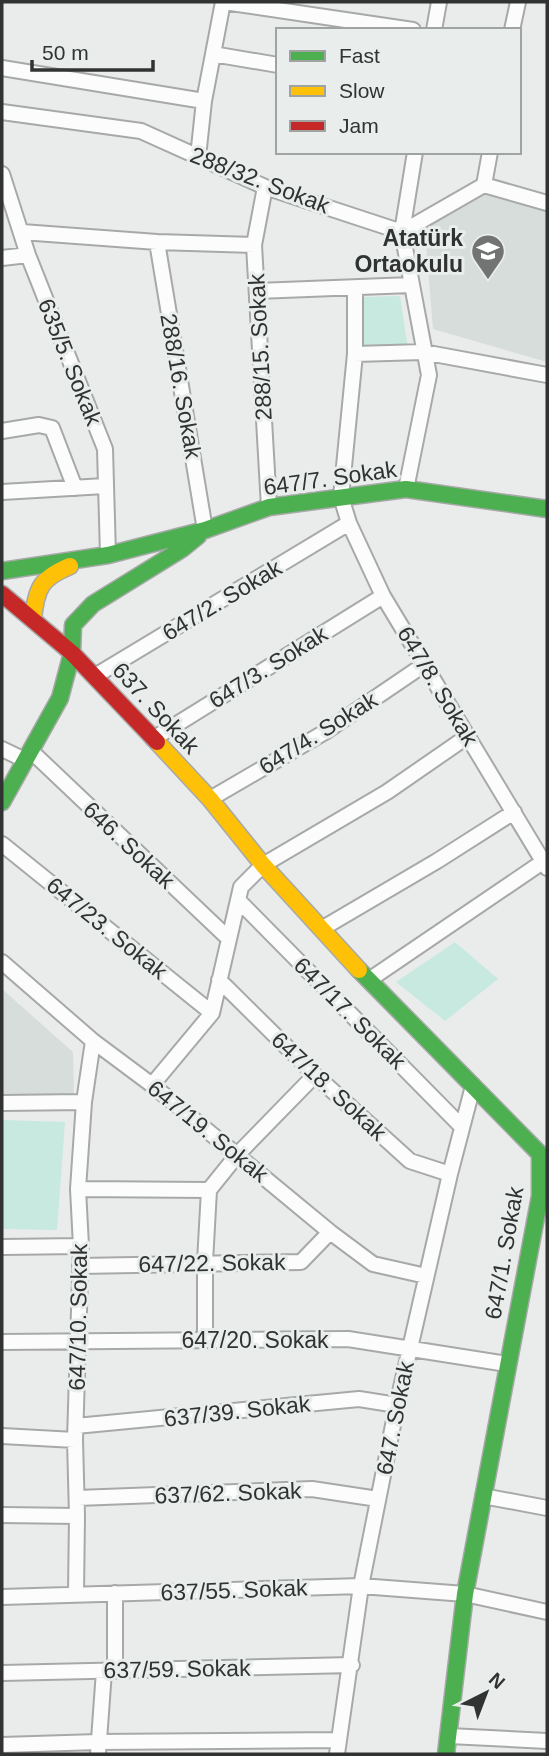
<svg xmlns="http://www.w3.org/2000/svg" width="549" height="1756" font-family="Arial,sans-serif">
  <rect width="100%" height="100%" fill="#eaeceb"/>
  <path fill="#d6dddb" d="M491 189 544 208 547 212V362L433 329 425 233 438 216Z
    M2 989 73 1052 74 1098H2Z"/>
  <path fill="#c7e9df" d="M400 296 408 348 361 347 362 297Z
    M455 942 498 979 445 1021 396 982Z
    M2 1120 65 1122 57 1230 2 1229Z"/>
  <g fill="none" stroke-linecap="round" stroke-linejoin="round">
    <g stroke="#a7a9a8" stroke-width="18">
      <path id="street" d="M224 2 413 30
        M434 30 439 2
        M512 30 518 2
        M213 54 278 65
        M2 68 204 101
        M2 112 141 131 265 187 402 232 484 185 547 203
        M198 157 204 101 223 2
        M2 174 28 255 105 449 108 555
        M484 185 490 152
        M265 187 254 245 269 507
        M22 232 157 242 254 245
        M157 242 205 530
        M2 258 28 255
        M355 288V354L341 497 349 523 383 596 547 868
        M257 291 411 285
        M355 354 423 352 547 375
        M2 431 39 425 52 428 75 488
        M406 489 429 375 402 232 415 152
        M2 492 105 486
        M95 676 349 523
        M153 739 383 596
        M2 749 25 760
        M31 751 228 938
        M210 799 325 732 425 664
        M2 844 212 1013
        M238 900 462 1127
        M323 928 437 861 514 812
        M2 962 93 1041 152 1085 330 1232 373 1264 426 1276
        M219 980 315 1075 410 1161 450 1174
        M369 980 547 859
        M152 1085 212 1013 241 887 263 865 387 792 468 736
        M2 1103 84 1102
        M78 1189 209 1190
        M2 1247 81 1246
        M80 1266 301 1262 330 1232
        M205 1340V1262L209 1190 238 1154 315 1075
        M2 1342 348 1339 507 1364
        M76 1426 359 1399 397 1405
        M2 1436 75 1440
        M483 1496 547 1508
        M77 1498 312 1489 378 1499
        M2 1515 77 1516
        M76 1594 77 1516 75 1440 81 1246 78 1189 84 1102 93 1041
        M2 1597 361 1586 465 1594 547 1612
        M115 1670V1593
        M2 1673 352 1665
        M449 1736 547 1741
        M2 1745 98 1742 339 1740
        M98 1754 104 1671
        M337 1754 361 1586 397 1405 450 1174 473 1086"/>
    </g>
    <g stroke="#a7a9a8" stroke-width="19">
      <path id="fast" d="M2 571 108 555 205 530 269 507 406 489 547 509
        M2 802 60 698 72 653 73 625 93 604 182 549 198 536
        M359 970 540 1154V1196L465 1594 446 1754"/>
    </g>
    <g stroke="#a7a9a8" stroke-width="19">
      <path id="slow" d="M33 619C36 588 41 578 70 566
        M157 742 210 799 263 865 359 970"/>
    </g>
    <g stroke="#a7a9a8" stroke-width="19">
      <path id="jam" d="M2 594 72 653 157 742"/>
    </g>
    <use href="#street" stroke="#fcfcfc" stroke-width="14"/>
    <use href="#fast" stroke="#4caf50" stroke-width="16"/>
    <use href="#slow" stroke="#ffc107" stroke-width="16"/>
    <use href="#jam" stroke="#c62828" stroke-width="16"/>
  </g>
  <defs>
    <g id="school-pin" transform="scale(1.75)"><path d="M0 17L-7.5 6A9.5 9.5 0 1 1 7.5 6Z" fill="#727473" stroke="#e9edeb"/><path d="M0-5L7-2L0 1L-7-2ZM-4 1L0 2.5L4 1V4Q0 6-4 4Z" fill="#fff"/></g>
  </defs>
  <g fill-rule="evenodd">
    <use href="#school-pin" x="488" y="251"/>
  </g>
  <g text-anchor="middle" stroke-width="6" stroke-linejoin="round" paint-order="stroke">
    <g font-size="23" fill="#313332" stroke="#e9edeb">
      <text transform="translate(260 180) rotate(21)" y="8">288/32. Sokak</text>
      <text transform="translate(260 347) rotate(-93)" y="8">288/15. Sokak</text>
      <text transform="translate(70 362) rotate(68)" y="8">635/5. Sokak</text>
      <text transform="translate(181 386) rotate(80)" y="8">288/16. Sokak</text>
      <text transform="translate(330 478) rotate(-8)" y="8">647/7. Sokak</text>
      <text transform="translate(222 600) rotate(-31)" y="8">647/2. Sokak</text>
      <text transform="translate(268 667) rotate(-32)" y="8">647/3. Sokak</text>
      <text transform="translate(438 686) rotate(59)" y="8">647/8. Sokak</text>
      <text transform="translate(156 708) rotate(47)" y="8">637. Sokak</text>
      <text transform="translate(318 733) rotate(-32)" y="8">647/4. Sokak</text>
      <text transform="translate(129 845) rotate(43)" y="8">646. Sokak</text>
      <text transform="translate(107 928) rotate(39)" y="8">647/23. Sokak</text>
      <text transform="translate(350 1013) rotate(45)" y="8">647/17. Sokak</text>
      <text transform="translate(329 1086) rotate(43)" y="8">647/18. Sokak</text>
      <text transform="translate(208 1131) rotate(39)" y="8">647/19. Sokak</text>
      <text transform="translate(504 1253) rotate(-80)" y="8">647/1. Sokak</text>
      <text transform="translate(212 1263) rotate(-1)" y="8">647/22. Sokak</text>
      <text transform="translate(78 1317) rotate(-89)" y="8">647/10. Sokak</text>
      <text x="255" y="1348">647/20. Sokak</text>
      <text transform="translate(237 1411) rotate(-6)" y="8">637/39. Sokak</text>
      <text transform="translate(395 1418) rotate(-79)" y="8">647. Sokak</text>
      <text transform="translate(228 1493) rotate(-2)" y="8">637/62. Sokak</text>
      <text transform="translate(234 1590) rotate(-2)" y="8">637/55. Sokak</text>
      <text transform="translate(177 1669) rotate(-1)" y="8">637/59. Sokak</text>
    </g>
    <g font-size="23" font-weight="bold" fill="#313332" stroke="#e9edeb" text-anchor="end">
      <text x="463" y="246">Atatürk<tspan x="463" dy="26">Ortaokulu</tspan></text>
    </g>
  </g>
  <rect width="549" height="1756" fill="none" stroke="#313332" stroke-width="7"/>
  <rect x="276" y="28" width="245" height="126" fill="#e9edeb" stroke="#9fa3a1" stroke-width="2"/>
  <rect x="290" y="51" width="35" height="10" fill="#4caf50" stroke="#9fa3a1" stroke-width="2"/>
  <text x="339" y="63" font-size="21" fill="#313332">Fast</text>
  <rect x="290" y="86" width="35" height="10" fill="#ffc107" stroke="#9fa3a1" stroke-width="2"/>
  <text x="339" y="98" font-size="21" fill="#313332">Slow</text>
  <rect x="290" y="121" width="35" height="10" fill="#c62828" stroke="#9fa3a1" stroke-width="2"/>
  <text x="339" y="133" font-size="21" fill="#313332">Jam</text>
  <g transform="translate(486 1693) rotate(42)" stroke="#e9edeb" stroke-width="5" paint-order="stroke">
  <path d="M0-5L12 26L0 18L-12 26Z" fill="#313332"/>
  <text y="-10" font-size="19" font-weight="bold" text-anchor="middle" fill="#313332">N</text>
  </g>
  <path d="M32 60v10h121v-10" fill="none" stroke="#313332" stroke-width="3.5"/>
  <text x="42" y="60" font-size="21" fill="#313332" stroke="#e9edeb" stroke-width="5" paint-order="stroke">50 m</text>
</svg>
